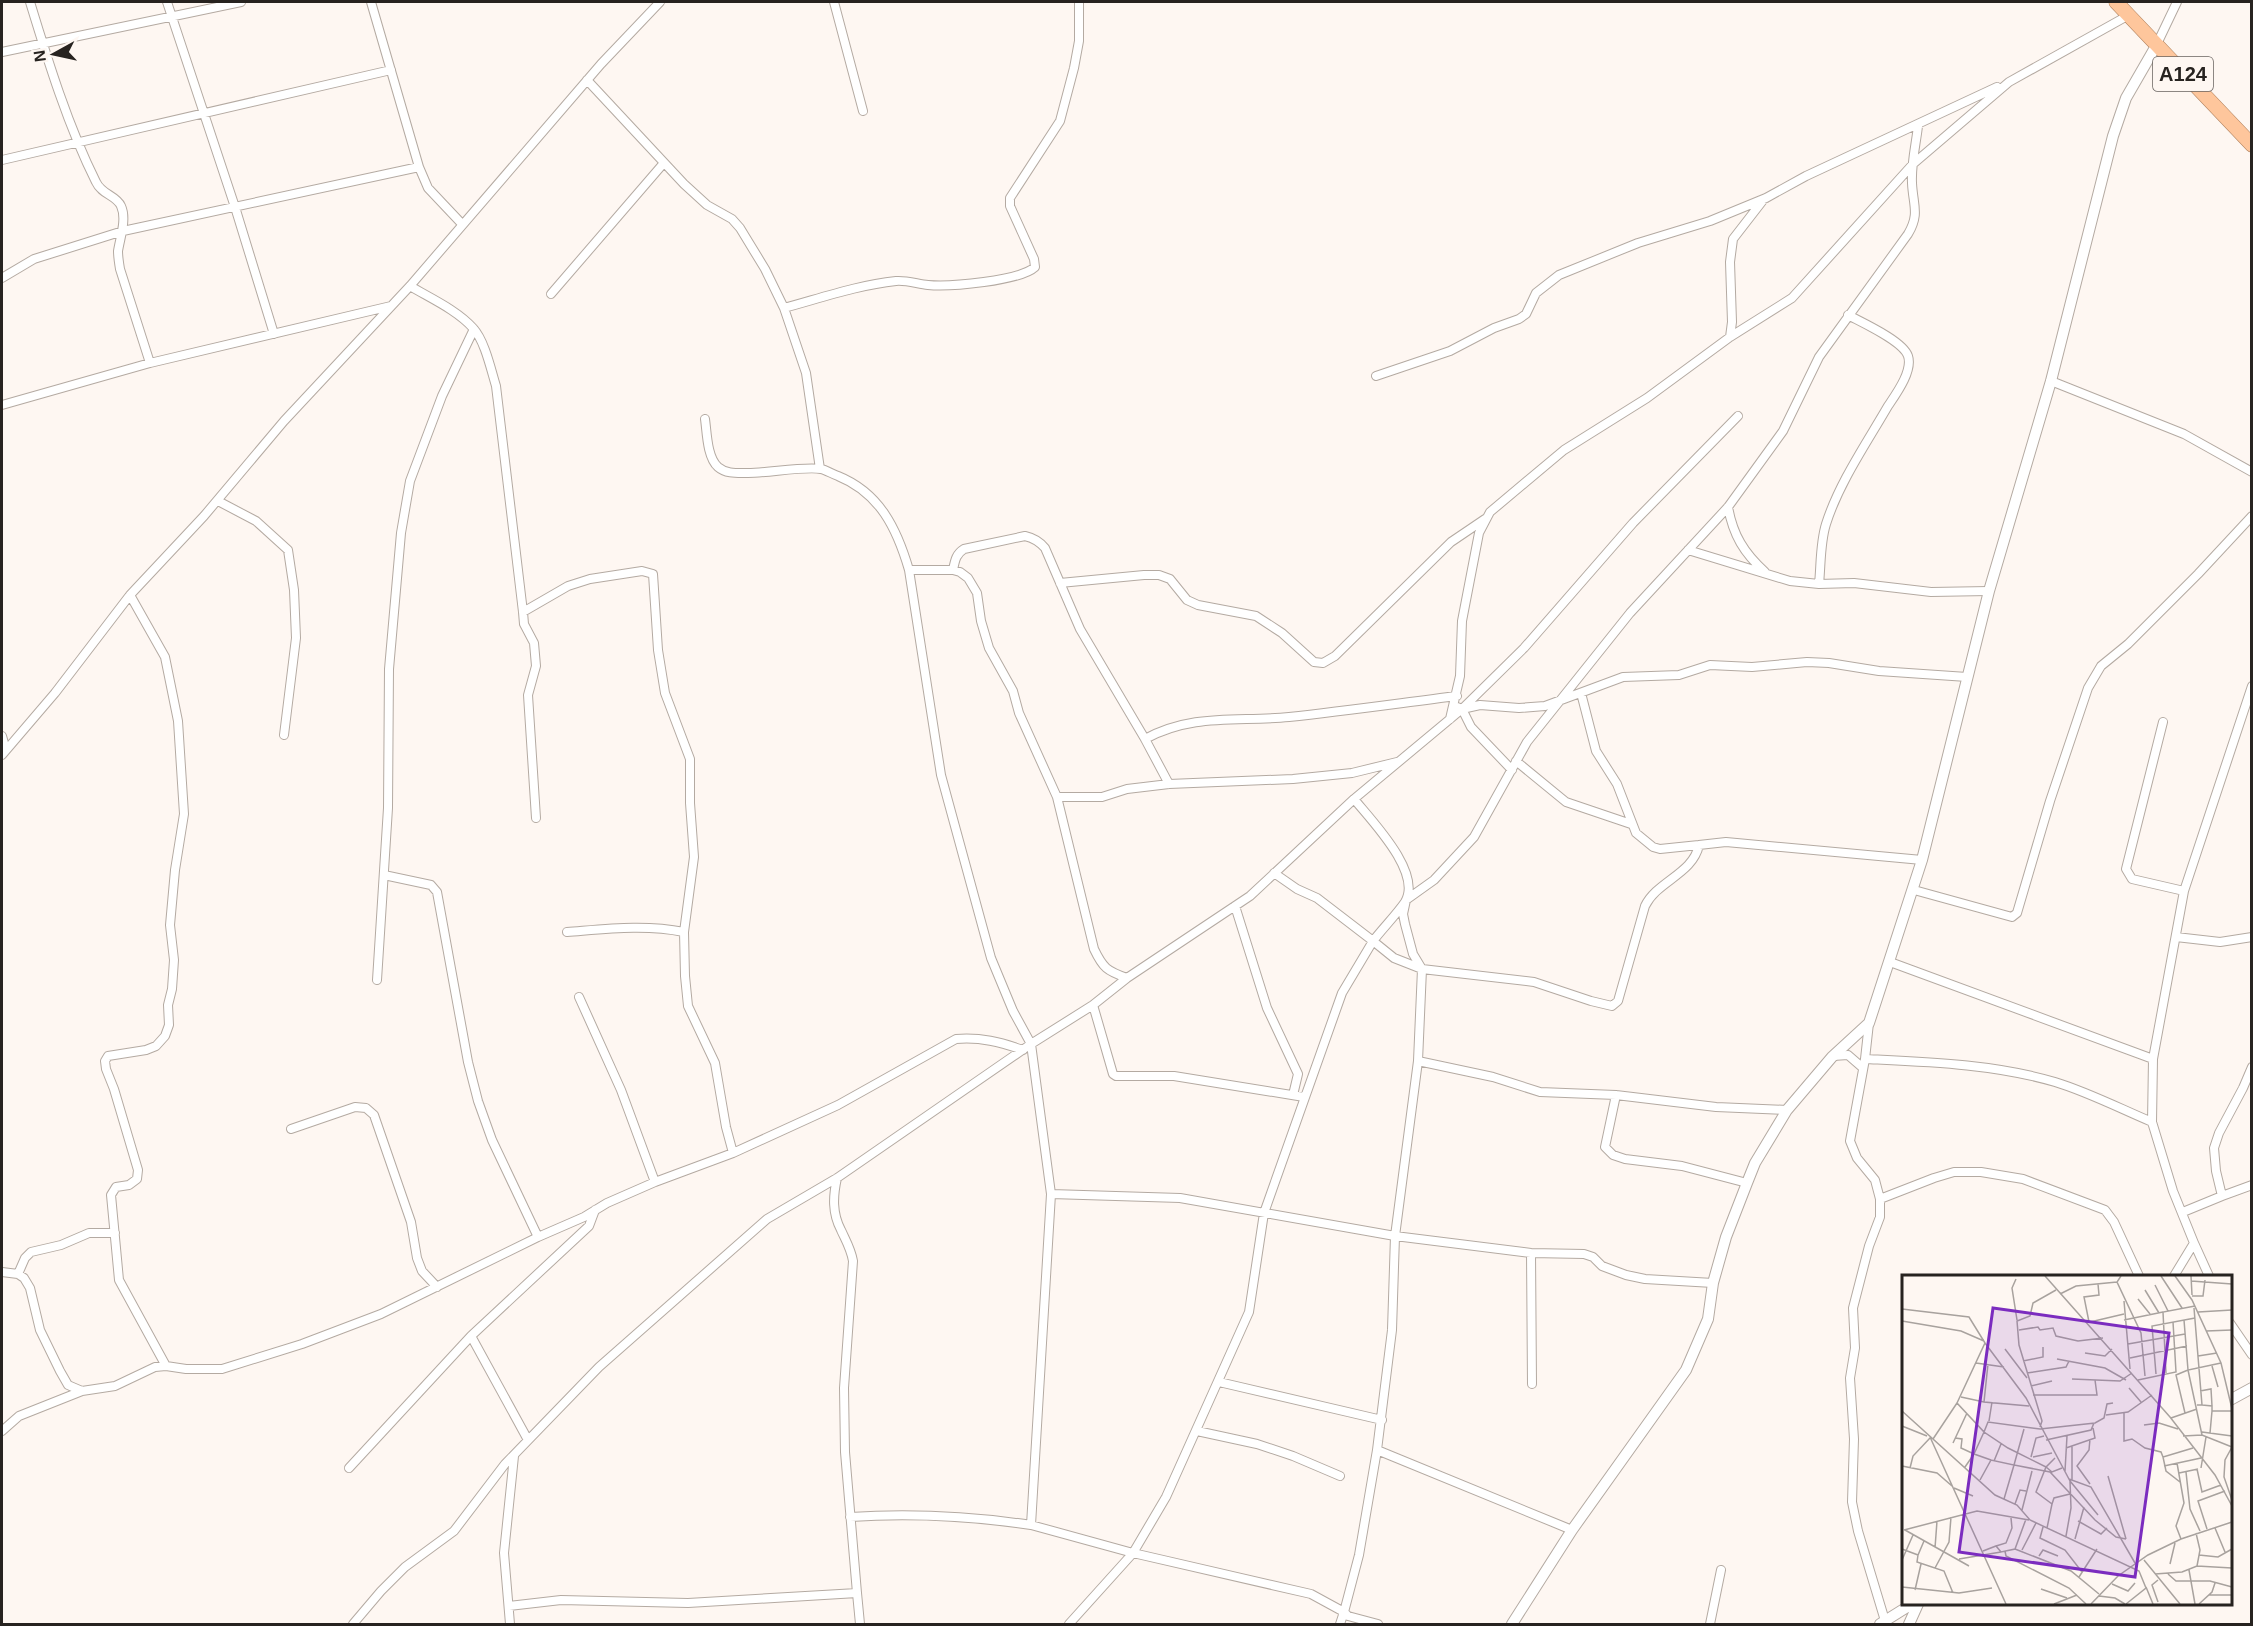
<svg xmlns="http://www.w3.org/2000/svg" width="2253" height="1626" font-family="Arial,sans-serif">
  <rect width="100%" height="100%" fill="#fef7f2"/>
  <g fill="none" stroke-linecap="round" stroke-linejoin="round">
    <g stroke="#b4aaa2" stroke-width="10">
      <path id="minor" d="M30 2C48 61 68 126 96 182 102 195 116 195 121 206 127 219 120 238 118 251 118 257 119 263 120 269L150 363
        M167 2 235 207 274 334
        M371 2 419 167 428 188 462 224
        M834 2 863 111
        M2156 46 2177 2
        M2 52 241 2
        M587 80 684 184 707 205 732 219 740 228 765 269 784 308 806 373 820 469
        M2 160 391 70
        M2 278 34 259 123 231 419 167
        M410 286C430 298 457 310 473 328 485 341 491 370 496 386L523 612 524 624 534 643 536 666 528 695 536 818
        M551 294 663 164
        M784 308C821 298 858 285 896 281 906 280 918 284 928 285 949 287 1020 281 1035 267L1034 259 1010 206V198L1060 121 1074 68 1079 41V2
        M1730 337 1732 322 1730 262 1733 239 1764 199
        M1376 376 1450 351 1494 328 1519 319 1526 314 1536 293 1559 275 1638 243 1710 221 1766 198 1806 176 1997 87
        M2051 381 2184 434 2252 472
        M2 405 150 363 391 306
        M1738 416 1633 523 1524 648 1462 709 1480 705 1519 708 1545 706 1623 677 1679 675 1710 665 1752 667 1807 662 1829 663 1879 671 1967 677
        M705 419C707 433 707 457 718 467 726 474 737 473 748 473 768 473 805 466 821 469 826 470 832 474 838 476 880 493 897 529 909 570L941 775 991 958 1013 1011 1031 1044 1051 1194 1031 1525 1133 1553 1166 1497 1249 1312 1264 1213 1342 993 1373 941 1317 898 1297 889 1274 873
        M218 501 256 521 288 550 294 590 296 638 284 735
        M1728 507C1733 535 1744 553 1765 572
        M1688 550 1790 581 1819 584 1854 583 1931 592 1989 591
        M909 570H953L960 572 968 578 977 593 981 621 989 648 1013 691 1019 713 1057 797 1094 949C1103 968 1107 971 1127 978
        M953 570C955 560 956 554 964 549L1025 536C1034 538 1039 541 1045 548L1080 629 1145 739 1169 784
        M1060 583 1144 575H1159L1170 579 1187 600 1198 605 1256 616 1282 633 1314 662 1323 663 1335 656 1451 542 1485 519
        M1819 584C1821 565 1820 543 1826 524 1839 483 1866 444 1888 406 1896 394 1913 371 1908 356 1903 341 1863 323 1848 315
        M130 595 165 657 178 721 184 814 175 870 170 925 174 960 172 989 168 1005 169 1025 165 1036 156 1046 146 1050 108 1056 105 1061 106 1069 114 1089 138 1170 137 1179 129 1185 116 1187 111 1195 119 1280 166 1366
        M523 612 568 586 590 579 642 571 653 574 658 650 665 693 690 759V803L694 857 684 932 685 976 688 1006 715 1063 726 1127 733 1153
        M1581 693 1596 751 1617 784 1636 833 1653 847 1660 849 1699 845
        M1457 707 1462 709 1471 727 1512 770
        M1450 719 1460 676 1462 621 1479 533 1490 512 1564 450 1647 398 1730 337 1792 298 1913 164 2009 82 2129 15
        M2163 722 2126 869 2132 879 2184 891
        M2 736 6 750
        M1145 739C1193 713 1237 722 1289 717 1345 711 1401 703 1457 696
        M2 755 55 693 130 595 204 516 284 421 410 286 601 64 660 2
        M1516 761 1566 802 1631 824
        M1057 797H1102L1127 789 1169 784 1293 779 1352 773 1397 762
        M1354 799C1371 820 1423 873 1405 902 1396 915 1383 928 1373 941L1394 958 1422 969 1534 982 1591 1001 1612 1006 1618 1001 1645 906C1657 881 1693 874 1699 845L1726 842 1922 860
        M384 875 431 885 437 892 468 1062 478 1101 492 1140 538 1237
        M1914 890 2012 917 2017 913 2050 801 2088 688 2101 666 2128 644 2198 574 2252 516
        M1235 906 1267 1008 1298 1074 1293 1095
        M567 932C606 929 645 924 684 932
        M2176 937 2220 942 2252 937
        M1890 962 2153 1059
        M377 980 388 808 389 669 401 533 410 481 442 396 474 329
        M579 997 621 1090 655 1182
        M1093 1005 1113 1074 1116 1076H1174L1304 1097
        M1869 1023 1865 1059 1850 1141 1857 1158 1875 1180 1880 1199V1217L1869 1246 1853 1308 1855 1348 1850 1378 1854 1439 1852 1502 1858 1531 1886 1624
        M1833 1056 1848 1055 1863 1068
        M1865 1059C1928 1062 1994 1064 2055 1082 2088 1092 2121 1109 2152 1122L2173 1191 2194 1243 2174 1276
        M1418 1061 1493 1077 1540 1092 1616 1095 1716 1107 1787 1110
        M1616 1095 1605 1147 1613 1155 1625 1159 1682 1166 1747 1183
        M2152 1122 2153 1059 2184 891 2252 686
        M291 1129 355 1107 366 1108 374 1115 411 1222 417 1258 422 1271 437 1287
        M1051 1194 1180 1198 1395 1236 1418 1061 1422 969 1413 954 1405 924 1403 914 1406 900 1434 880 1474 837 1527 742 1630 613 1728 507 1783 431 1819 357 1908 234C1920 214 1913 205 1912 183 1911 164 1916 144 1918 126
        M2222 1196 2252 1185
        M1880 1199 1934 1178 1954 1172H1981L2023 1179 2105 1210 2114 1222 2139 1276
        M2183 1212 2222 1196 2216 1171 2214 1148 2219 1133 2243 1088 2252 1067
        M2194 1243 2209 1276
        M1531 1253 1532 1384
        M2 1272 18 1274 24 1278 30 1288 40 1330 60 1371 68 1385 82 1391 115 1386 155 1367 166 1366 186 1369H222L302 1344 381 1314 538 1237 584 1217 607 1203 655 1182 733 1153 838 1105 956 1039C981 1037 1000 1042 1023 1050
        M18 1274 25 1258 31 1252 61 1245 89 1233H115
        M2230 1323 2252 1355
        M471 1336 528 1440
        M1219 1382 1382 1420
        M2 1431 19 1416 82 1391
        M1197 1431 1257 1444 1293 1456 1340 1476
        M1377 1450 1359 1555 1344 1612 1348 1616 1378 1624
        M349 1468 471 1336 589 1226 595 1210
        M850 1517C911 1513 970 1516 1031 1525
        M1572 1530 1377 1450 1392 1330 1395 1236 1531 1253 1584 1254 1593 1257 1602 1266 1626 1275 1645 1279 1713 1283
        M857 1593 860 1624
        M509 1606 561 1600 688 1603 857 1593 845 1452 844 1388 853 1261C851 1249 846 1241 841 1230 832 1213 833 1196 837 1178
        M353 1624 381 1591 405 1567 454 1531 505 1464 599 1367 767 1219 837 1178 1031 1044 1093 1005 1127 978 1250 896 1354 799 1462 709
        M510 1624 504 1553 514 1456
        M1069 1624 1133 1553 1311 1594 1344 1612 1340 1624
        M1710 1624 1721 1570"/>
    </g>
    <g stroke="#b4aaa2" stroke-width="12">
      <path id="tertiary" d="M2230 1400 2252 1388
        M1512 1624 1572 1530 1686 1370 1708 1319 1713 1283 1726 1237 1747 1183 1755 1163 1787 1110 1832 1057 1869 1023 1922 860 1989 591 2051 381 2113 136 2126 98 2156 46
        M1880 1624 1912 1604
        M1909 1624 1918 1604"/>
    </g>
    <g stroke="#b28460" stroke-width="15">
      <path id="trunk" d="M2116 2 2252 145"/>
    </g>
    <use href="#minor" stroke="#fff" stroke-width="8"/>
    <use href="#tertiary" stroke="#fff" stroke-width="10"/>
    <use href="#trunk" stroke="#fec69c" stroke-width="14"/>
  </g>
  <g text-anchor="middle" stroke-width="6" stroke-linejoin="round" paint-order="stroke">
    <rect fill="#fef7f2" stroke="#68635f" stroke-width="1.5" x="2153" y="57" width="60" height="34" rx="4.5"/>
    <g font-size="20" font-weight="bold" fill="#272320">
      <text x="2183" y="81">A124</text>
    </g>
  </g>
  <g transform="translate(1902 1275)">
    <rect width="330" height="330" fill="#fef7f2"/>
    <path fill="none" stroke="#a8a29e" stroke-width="1.5" d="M143 1 268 142 313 200 330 231M219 1 215 7 239 58 243 101M259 1 280 33M273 1 290 25 319 88 330 134M289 1 290 20M114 4 110 13 115 45M289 6 330 9M253 10 266 36M243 15 257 38M158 19 174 11 215 7M290 21H301L303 5M236 24 248 39M222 26 228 94M292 33 300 130H295M0 34 67 42 83 68M296 37 330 35M222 45 261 37M282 45 286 95 274 100 283 138M0 46 59 56 82 66M187 47 182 22 197 20 196 9M188 47 222 39M117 55 136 52 138 55 151 53 154 61 176 66 201 63M304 56 330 55M226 69 283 59M103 74 125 103M183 78 203 81 210 74M296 81 315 78M228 83 285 71M155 84 203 93 224 105M121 86 141 82V72M74 88 102 92M86 89 82 127 127 131M310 91 316 112M125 98 164 92 167 86M264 98 261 37 293 31M254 99 250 51 293 43M170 104 218 106 230 98M236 105 274 97 271 47M129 111 150 106M227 113 239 127M298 116 309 114 310 131M131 120H195L193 105M59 122 82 127M300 130 310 131V136H330M0 136 93 220 115 230 128 245 237 296 244 313 224 329M222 138V166L230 164 243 173 259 177 261 182M204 140 226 137 250 120M269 143 295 134M87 146 90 127M242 150 257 148 276 154M0 151 25 161M138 152 140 146 117 70 115 46 128 41 131 28 154 15M122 154 112 190 148 197 193 245 214 262 224 264M300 157 330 161M308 158 310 136M300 160 286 95 319 88M281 161 300 160 330 172M28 162 104 329M53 163 60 164 59 173 72 179 82 157 55 128 83 68 124 123 168 206M31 164 55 128M144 165 189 155 192 148M51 168 65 138M330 172 323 185 322 202 330 225M164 173 193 163 191 153M129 182 134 163 142 161M131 182 150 178M153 183 144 192 106 173 82 157 86 147 138 154 193 148 202 143 205 129 211 128M92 186 99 169M275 188 282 228 274 251 279 264M0 191 35 198 50 211M262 191 299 183M63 192 72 179 89 185M8 193 11 181 28 163M299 193 304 162M295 194 300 217 319 210M163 196 165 161M284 197 288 234 298 256M277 198 296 194M206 201 224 264M167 204 189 212 233 288M78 205 89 185 112 190 102 224M170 205V171M278 207 264 196 261 182 291 173M188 209 175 191 187 175 188 164M52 213 71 221M113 229 118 215 124 216M150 229 152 223 168 219M120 235 130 196M176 246 199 259 205 253M141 252 138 263 163 275 180 297M145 253 150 229 134 217 144 192 150 197 160 193M313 253 323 277M305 254 296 226 323 216M2 255 75 236 127 245M3 255 67 291M294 258 298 275 295 291M164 261 169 233 168 206 196 240M173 264 182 232M94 271 104 268 110 253 109 243M33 273 35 246M0 274 16 280 22 266M113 274 169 296 197 319M120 275 134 248M81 276 94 271 99 277 113 274 124 244M103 276 104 281 167 313 184 329M16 280 15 287 42 296 51 318M297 280 316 282 330 274M137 281 141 275 156 281M57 284 99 277M0 285 11 260M242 285 278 329M268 289 273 268M33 293 47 267 49 242M287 295 293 329M253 299 280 297 295 291 330 293M266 299 274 306H308L330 312M177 302 195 274M256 305 250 310 256 327M210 309 226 316 233 308M0 312 57 318 90 313M244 312 251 329M139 314 165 323M13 315 19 289M307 320H330M197 321 213 323 223 329M152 329 175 320M189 329 216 301 246 280 279 264 330 247M297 329 310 317 313 308"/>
    <path fill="#7b2cbf" fill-opacity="0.15" stroke="#7b2cbf" stroke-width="3" d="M91 33 267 58 233 302 57 277Z"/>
    <rect width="330" height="330" fill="none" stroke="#272320" stroke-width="3"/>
  </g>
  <rect width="2253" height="1626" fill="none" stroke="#272320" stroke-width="6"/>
  <g transform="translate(54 54) rotate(262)" stroke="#fef7f2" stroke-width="4.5" paint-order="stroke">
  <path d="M0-4.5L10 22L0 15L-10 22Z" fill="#272320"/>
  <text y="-9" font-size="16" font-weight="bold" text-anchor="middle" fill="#272320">N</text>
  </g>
</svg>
